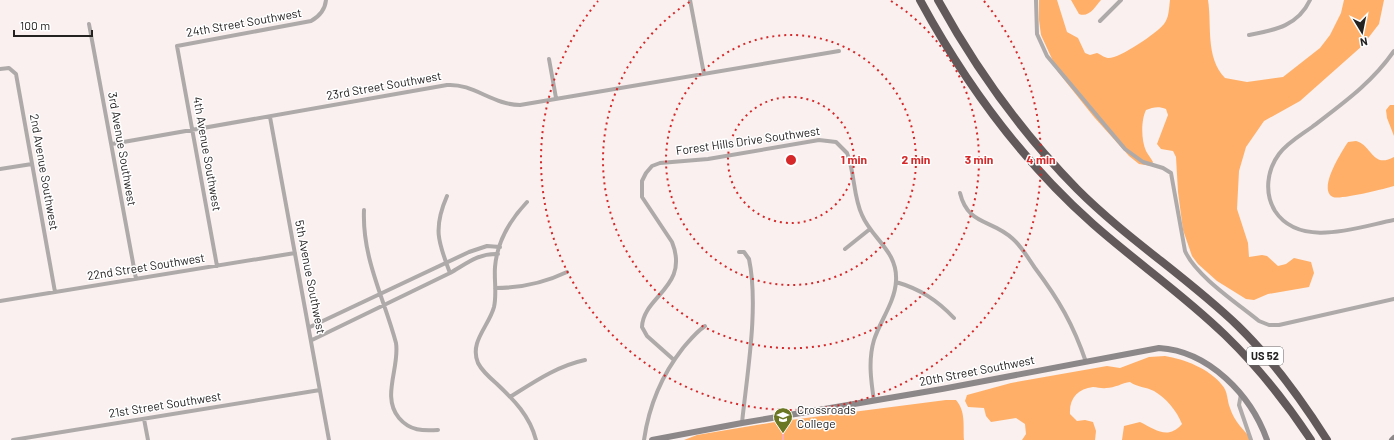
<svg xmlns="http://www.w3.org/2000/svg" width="1394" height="440" font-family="Barlow,sans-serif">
  <rect width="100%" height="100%" fill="#f9f0ef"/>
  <path fill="#ffaf67" d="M1039 0H1057L1067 32 1078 38 1085 53 1090 55 1097 53C1100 54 1105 58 1108 58 1119 59 1157 33 1164 24 1169 18 1169 8 1170 0H1208C1212 25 1205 57 1225 78L1247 82 1283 77 1320 48 1330 35 1341 13 1344 0H1384L1379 24 1362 46 1300 101 1264 121 1246 147 1239 171 1237 209 1248 243 1249 257 1262 255 1267 256 1278 266 1286 264 1294 258 1311 262 1314 273 1309 287 1268 294 1254 300 1246 299 1217 281 1198 264 1192 256 1183 230 1178 192 1176 157 1173 151 1161 149 1157 144 1168 115 1166 109C1159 106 1153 107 1146 110 1141 120 1141 140 1146 151 1148 155 1151 158 1153 162L1151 166 1139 164 1129 156 1094 117 1058 72 1041 35 1039 20Z
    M1071 0H1101C1095 7 1089 18 1079 14Z
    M1390 105H1394V136L1387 118 1386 110Z
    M1356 141C1372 145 1372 169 1394 157V186C1384 189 1340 200 1333 197 1317 190 1342 151 1348 142Z
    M1165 356C1184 359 1210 369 1222 385 1228 391 1227 401 1230 408 1234 421 1244 431 1253 440H1122L1124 426 1140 422C1156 430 1168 440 1182 424 1177 411 1166 398 1154 391 1146 387 1137 387 1130 382 1122 383 1115 388 1106 388 1102 389 1098 387 1093 387 1078 389 1069 398 1070 414L1077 421 1085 420 1093 422 1096 431 1095 440H1022L1026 434 1025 424 1016 418 991 422 986 416 984 408 968 407 965 401 967 395 1011 383 1107 366 1120 368 1149 357Z
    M946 400H956C966 412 963 425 964 440H684L697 435 775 422Z"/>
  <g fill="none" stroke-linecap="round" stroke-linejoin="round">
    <path stroke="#f8aad1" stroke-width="1.5" d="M783 440V424"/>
    <path stroke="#aeaaaa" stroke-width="4" d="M690 0 704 74
      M1036 0 1037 34 1047 56 1125 149 1143 162 1163 168 1171 173 1185 251C1196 276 1237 303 1259 321L1269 325H1279L1394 299
      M1100 21 1121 0
      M89 24 136 279
      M1249 35C1275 30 1298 26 1310 0
      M1394 51C1372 83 1342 104 1312 127 1301 135 1287 143 1279 154 1267 170 1264 193 1275 211 1300 249 1358 227 1394 220
      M549 59 556 98
      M0 69 9 68 16 74 55 292
      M270 117 329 440
      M112 144 447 85C473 83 493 105 520 105L839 51
      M0 169 32 164
      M960 193C968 226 992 219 1013 239 1022 247 1028 258 1035 268 1059 300 1073 324 1086 362
      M447 196C433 228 438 242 450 273
      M527 202C510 220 497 243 495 267 494 280 497 294 494 307 489 326 469 342 478 363 482 371 490 378 497 384 514 400 530 416 536 440
      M364 210C362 258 384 298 396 343 400 367 381 397 399 418 410 431 423 431 438 430
      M845 249 870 229
      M739 252H744L749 259C759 307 747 374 742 423
      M217 266 177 46 311 21C320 16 325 10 326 0
      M896 282C920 289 937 300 954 318
      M495 288C522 288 544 283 567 272
      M0 301 295 253
      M310 327 469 252 487 246 500 247
      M312 340 450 273C466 264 478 253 498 254
      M674 360 647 336 642 327C643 296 690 287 672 242L642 197V181L646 173 652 166 660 163 708 159 819 140 836 142 847 153C855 173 853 196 862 215 872 239 898 251 896 281 895 302 880 321 874 340 868 360 871 381 874 401
      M1241 394 1239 405 1251 440
      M510 397C534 382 557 366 585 360
      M144 419 148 440
      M13 440 320 390
      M644 440C649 405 661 376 683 348 690 340 696 332 705 326"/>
    <path stroke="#8c8788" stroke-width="6" d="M652 440 742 423 942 389 1159 348C1209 351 1251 395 1267 440
      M1392 440 1394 438"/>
    <path stroke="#61595a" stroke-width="8" d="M920 0C965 83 1022 161 1093 224 1136 262 1184 295 1225 335 1258 367 1286 402 1311 440
      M938 0C976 69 1022 133 1077 189 1127 239 1187 277 1238 326 1273 360 1301 399 1327 440"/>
  </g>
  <g fill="none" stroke="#d62828" stroke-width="2" stroke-dasharray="2 4">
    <circle cx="791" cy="160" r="63"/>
    <circle cx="791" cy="160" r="125"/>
    <path d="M891 1A188 188 0 1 1 691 1"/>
    <path d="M984 1A250 250 0 1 1 598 1"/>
  </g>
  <defs>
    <g id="university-pin" transform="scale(1)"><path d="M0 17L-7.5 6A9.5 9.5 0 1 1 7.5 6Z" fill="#6b7722" stroke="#fff"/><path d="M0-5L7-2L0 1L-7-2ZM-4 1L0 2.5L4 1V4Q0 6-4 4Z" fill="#fff"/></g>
  </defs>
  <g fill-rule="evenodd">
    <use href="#university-pin" x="783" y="417"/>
  </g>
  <g text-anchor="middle" stroke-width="3" stroke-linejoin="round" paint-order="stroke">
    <rect fill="#fff" stroke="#666464" stroke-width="1" x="1247" y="347" width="36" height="18" rx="3"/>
    <g font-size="11" font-weight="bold" fill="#242121">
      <text x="1265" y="360">US 52</text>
    </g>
    <g font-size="12" fill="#242121" stroke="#fff">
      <text transform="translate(244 23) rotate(-10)" y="4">24th Street Southwest</text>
      <text transform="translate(384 86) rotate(-10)" y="4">23rd Street Southwest</text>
      <text transform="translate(748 141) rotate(-8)" y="4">Forest Hills Drive Southwest</text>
      <text transform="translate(122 149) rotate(80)" y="4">3rd Avenue Southwest</text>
      <text transform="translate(207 154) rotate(80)" y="4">4th Avenue Southwest</text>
      <text transform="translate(44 172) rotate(80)" y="4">2nd Avenue Southwest</text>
      <text transform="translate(146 267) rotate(-9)" y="4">22nd Street Southwest</text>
      <text transform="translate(310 277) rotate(79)" y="4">5th Avenue Southwest</text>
      <text transform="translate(977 371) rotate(-11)" y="4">20th Street Southwest</text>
      <text transform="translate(165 405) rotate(-9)" y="4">21st Street Southwest</text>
    </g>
    <g font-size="12" fill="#242121" stroke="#fff" text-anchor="start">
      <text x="797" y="414">Crossroads<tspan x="797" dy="14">College</tspan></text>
    </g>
  </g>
  <circle cx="791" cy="160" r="6" fill="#d62828" stroke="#fff" stroke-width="2"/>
  <g font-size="12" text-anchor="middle" font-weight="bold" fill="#d62828" stroke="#fff" stroke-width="3" stroke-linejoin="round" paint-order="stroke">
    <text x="854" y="164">1 min</text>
    <text x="916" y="164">2 min</text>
    <text x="979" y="164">3 min</text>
    <text x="1041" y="164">4 min</text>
  </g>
  <g transform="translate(1362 32) rotate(170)" stroke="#ffffff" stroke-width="3" paint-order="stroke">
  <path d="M0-3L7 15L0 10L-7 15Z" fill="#242121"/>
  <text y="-6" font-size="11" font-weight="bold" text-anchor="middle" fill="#242121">N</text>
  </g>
  <path d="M14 30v6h78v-6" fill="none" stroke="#242121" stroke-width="2"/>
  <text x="20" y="30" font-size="12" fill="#242121" stroke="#ffffff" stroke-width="3" paint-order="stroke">100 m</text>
</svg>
